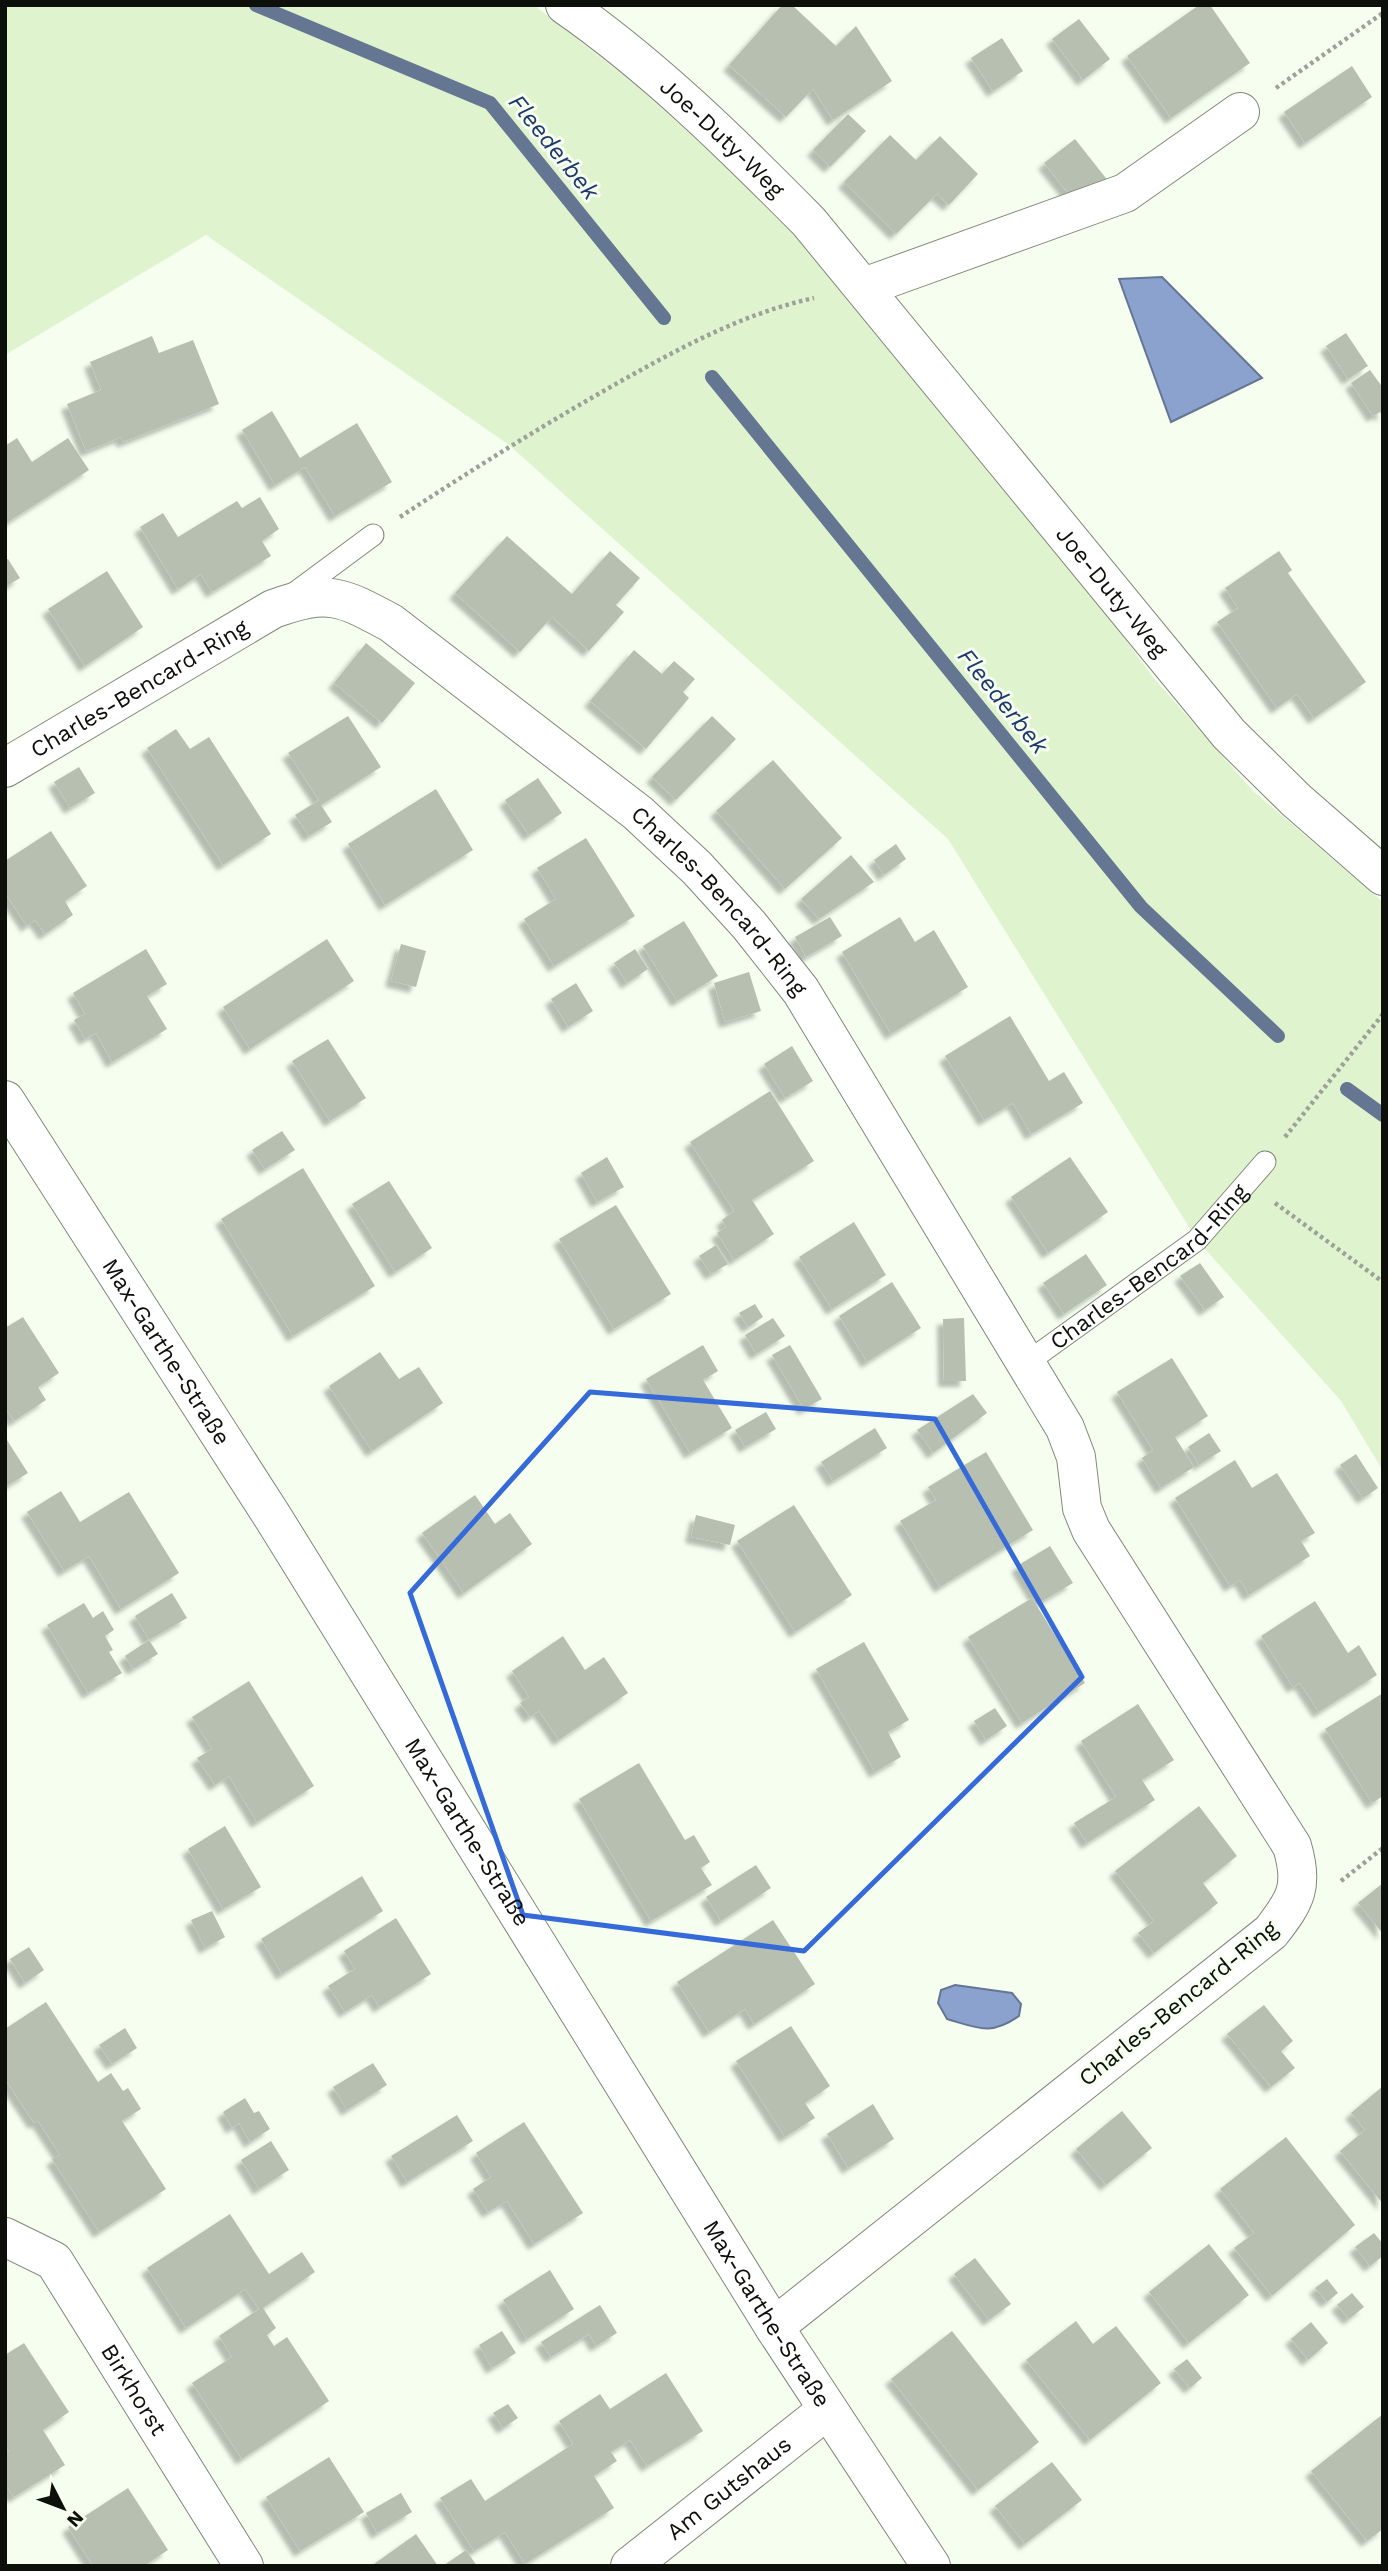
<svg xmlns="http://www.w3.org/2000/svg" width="1388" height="2571" font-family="'Work Sans',sans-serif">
  <defs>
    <filter id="shadow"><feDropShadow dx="-6" dy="6" stdDeviation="2" flood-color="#0004"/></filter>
  </defs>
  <rect width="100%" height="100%" fill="#f6ffef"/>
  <path fill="#e0f3cf" d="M5 5H534L633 83 722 162 815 257 1121 620 1123 636 1152 676 1253 791 1383 902V1471L1341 1401 1197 1240 948 839 509 445 206 235 5 355Z"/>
  <path fill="#8ba2ce" stroke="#657693" stroke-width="2" d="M1162 277 1262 378 1171 422 1119 279Z
    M955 1985 1012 1993 1021 2004 1019 2016C990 2036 978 2028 947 2019L938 2003 941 1990Z"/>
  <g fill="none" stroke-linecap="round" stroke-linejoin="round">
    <path stroke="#657693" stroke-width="14" d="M256 5 490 103 664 318
      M712 377 1141 907 1278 1036
      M1347 1089 1383 1115"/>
  </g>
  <path fill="#b7bfb0" filter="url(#shadow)" d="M782 5H792L836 46 856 26 892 81 833 120 813 89 786 117 729 65Z
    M1199 5H1210L1250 63 1171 118 1127 56Z
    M1079 19 1110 59 1083 80 1052 39Z
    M1002 38 1023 71 993 91 971 58Z
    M1352 66 1372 97 1305 143 1284 112Z
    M848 114 866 131 830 167 813 150Z
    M890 135 916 160 940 136 978 174 949 205 937 194 896 234 844 182Z
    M1075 139 1109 182 1071 197 1044 163Z
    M1346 333 1368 366 1348 379 1326 346Z
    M152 336 159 353 193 340 219 404 123 442 121 437 86 451 67 404 101 390 90 362Z
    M1370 370 1383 388V417L1380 412 1373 416 1351 383Z
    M272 411 300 458 357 423 392 482 335 516 305 467 275 485 242 430Z
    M17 438 32 462 68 438 89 470 5 524V446Z
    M260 497 279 529 262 541 271 556 212 592 201 574 178 589 140 527 163 513 178 537 237 501 242 508Z
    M507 536 572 594 610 551 640 578 616 605 624 612 589 651 552 617 520 652 455 593Z
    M1279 551 1292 570 1288 573 1366 682 1314 718 1297 694 1277 708 1217 622 1238 608 1225 588Z
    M8 559 20 578 5 587V560Z
    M107 571 143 627 85 666 48 609Z
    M366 643 415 683 382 723 334 683Z
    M634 650 662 674 674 661 695 679 683 692 689 698 646 749 590 701Z
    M348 716 381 767 321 805 332 822 309 836 295 815 319 800 288 753Z
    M712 716 736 739 676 800 652 777Z
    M176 729 190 749 209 737 271 834 223 865 147 748Z
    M773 760 842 838 785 889 716 811Z
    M79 767 95 793 70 808 54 782Z
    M538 778 562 813 529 835 505 800Z
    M436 789 473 850 385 905 348 844Z
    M51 831 87 886 65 901 73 915 45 934 35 920 27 926 5 893V861Z
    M586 838 635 916 554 966 524 919 556 899 537 868Z
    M896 844 906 859 884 875 874 860Z
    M851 855 874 882 819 919 801 899Z
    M830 917 842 936 806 957 795 937Z
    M900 917 915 942 934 930 968 987 891 1034 842 952Z
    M684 921 718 976 677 1001 643 946Z
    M327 939 354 981 250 1049 223 1007Z
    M401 944 426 951 416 987 391 981Z
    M146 949 167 984 147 996 167 1029 112 1062 96 1033 85 1039 74 1020 85 1014 73 993Z
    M635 949 648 969 627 983 614 963Z
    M749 972 761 1011 725 1022 714 983Z
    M576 983 593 1011 568 1027 551 999Z
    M1010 1016 1049 1081 1064 1072 1083 1103 1031 1134 1013 1103 984 1120 945 1056Z
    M328 1039 366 1098 330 1121 292 1061Z
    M792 1046 813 1081 785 1098 764 1064Z
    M770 1091 814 1161 752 1200 774 1234 734 1260 717 1233 726 1227 722 1220 734 1211 690 1142Z
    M282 1131 295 1150 265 1169 252 1150Z
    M607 1157 624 1187 597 1202 581 1173Z
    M1070 1157 1108 1212 1048 1253 1011 1197Z
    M303 1168 375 1286 293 1336 221 1219Z
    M389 1181 432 1248 395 1272 352 1204Z
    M616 1205 671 1294 614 1329 559 1239Z
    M854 1222 886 1275 832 1309 799 1257Z
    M716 1245 728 1264 711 1274 699 1256Z
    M1086 1254 1107 1285 1064 1314 1043 1283Z
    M1200 1263 1224 1297 1205 1310 1180 1276Z
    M892 1282 921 1328 867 1362 839 1316Z
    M755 1304 763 1317 748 1327 739 1313Z
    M23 1317 59 1373 38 1387 46 1400 14 1421 5 1407V1328Z
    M773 1318 785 1336 756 1354 745 1335Z
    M964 1318 966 1381H944L943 1319Z
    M703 1345 718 1371 703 1380 732 1428 690 1453 646 1379Z
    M790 1345 822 1399 804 1409 772 1355Z
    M380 1352 399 1379 419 1367 443 1403 372 1451 329 1386Z
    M1172 1358 1208 1416 1175 1437 1194 1467 1161 1488 1142 1458 1153 1450 1117 1392Z
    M973 1394 987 1413 933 1453 917 1430Z
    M766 1412 776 1429 745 1447 735 1430Z
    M875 1428 887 1448 833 1481 821 1462Z
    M1209 1433 1221 1451 1199 1465 1188 1447Z
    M5 1437 28 1473 5 1487Z
    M986 1452 1033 1530 940 1587 900 1521 936 1500 928 1487Z
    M1356 1454 1378 1488 1363 1498 1340 1465Z
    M1235 1460 1252 1488 1277 1473 1315 1533 1301 1541 1310 1556 1249 1595 1240 1580 1230 1586 1175 1498Z
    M61 1491 80 1522 129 1492 179 1573 121 1609 89 1556 64 1571 27 1512Z
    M475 1495 495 1524 510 1513 532 1544 464 1593 422 1533Z
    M794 1505 852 1595 795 1632 737 1541Z
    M696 1515 735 1525 730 1545 691 1537Z
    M1050 1546 1073 1583 1039 1603 1017 1566Z
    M172 1593 187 1618 149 1640 135 1616Z
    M1032 1598 1085 1683 1022 1723 968 1637Z
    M1315 1601 1348 1653 1359 1645 1377 1675 1319 1712 1300 1683 1293 1687 1261 1636Z
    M84 1603 93 1618 103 1611 114 1630 105 1636 113 1650 109 1652 122 1673 88 1693 47 1625Z
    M563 1636 585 1670 604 1657 628 1693 559 1740 539 1711 530 1717 520 1703 529 1697 512 1671Z
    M149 1640 158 1654 133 1669 125 1656Z
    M864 1642 909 1720 888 1732 901 1757 875 1772 816 1669Z
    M249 1681 314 1786 257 1822 229 1776 215 1785 197 1758 212 1749 192 1717Z
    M1383 1693V1796L1372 1803 1325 1729Z
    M1138 1704 1174 1760 1142 1780 1155 1800 1087 1843 1074 1823 1116 1797 1081 1741Z
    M995 1708 1007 1726 986 1740 974 1721Z
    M639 1763 685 1840 694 1835 710 1862 701 1868 712 1885 651 1921 579 1799Z
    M1199 1806 1237 1856 1203 1883 1218 1903 1154 1953 1138 1933 1154 1921 1115 1871Z
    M225 1826 261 1887 223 1909 188 1849Z
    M756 1865 771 1888 721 1921 706 1897Z
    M362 1876 383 1911 282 1974 261 1939Z
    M1383 1883V1934L1358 1903Z
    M212 1911 225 1937 205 1948 191 1920Z
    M396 1918 431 1974 379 2007 372 1995 345 2012 328 1986 355 1969 344 1951Z
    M773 1920 815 1984 754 2024 745 2009 709 2032 677 1982Z
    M29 1947 44 1970 25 1983 10 1959Z
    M46 2002 98 2082 111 2073 123 2091 128 2088 141 2109 122 2121 166 2189 99 2232 52 2159 60 2155 38 2121 34 2123 5 2079V2029Z
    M1264 2005 1293 2041 1281 2051 1295 2068 1271 2087 1227 2034Z
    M791 2026 830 2086 805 2103 815 2118 785 2137 736 2061Z
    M125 2028 137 2048 112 2064 99 2045Z
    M373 2063 387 2085 347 2110 333 2087Z
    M1383 2086V2204L1340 2151 1365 2130 1351 2113Z
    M245 2098 254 2113 259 2111 270 2129 250 2142 239 2123 232 2128 223 2112Z
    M873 2104 894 2139 848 2168 827 2134Z
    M1122 2111 1152 2148 1106 2185 1076 2149Z
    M457 2115 473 2141 407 2182 391 2156Z
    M524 2122 583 2213 534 2244 507 2201 488 2212 473 2189 491 2177 476 2153Z
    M1286 2137 1355 2225 1272 2296 1234 2248 1254 2233 1220 2189Z
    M271 2141 289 2170 259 2189 241 2160Z
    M230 2214 269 2274 302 2252 315 2272 263 2308 276 2328 267 2335 274 2346 287 2337 329 2401 242 2459 192 2383 232 2357 219 2336 259 2309 245 2289 186 2328 147 2268Z
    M1374 2233 1383 2244V2256L1370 2266 1355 2247Z
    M1209 2244 1249 2295 1189 2343 1149 2292Z
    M975 2258 1011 2304 989 2320 954 2274Z
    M550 2270 574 2309 527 2339 503 2300Z
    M1327 2279 1338 2293 1327 2302 1315 2288Z
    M1352 2293 1364 2307 1349 2319 1337 2305Z
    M600 2305 617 2333 596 2346 589 2334 551 2357 541 2342Z
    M1076 2321 1093 2344 1116 2326 1161 2383 1090 2440 1026 2360Z
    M1311 2322 1328 2343 1308 2360 1291 2339Z
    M502 2331 516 2353 492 2368 479 2345Z
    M952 2331 1039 2442 978 2490 891 2379Z
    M24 2343 69 2412 43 2430 65 2465 14 2497 5 2484V2454L9 2451 5 2446V2355Z
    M1187 2359 1202 2378 1190 2388 1174 2369Z
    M666 2373 703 2431 647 2466 630 2440 611 2452 617 2461 594 2476 614 2508 525 2564 505 2532 474 2551 440 2498 471 2479 485 2501 573 2444 559 2421 600 2394 610 2409Z
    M508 2404 518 2418 503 2428 493 2413Z
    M1383 2414V2529L1367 2541 1311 2471Z
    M329 2457 364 2512 300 2551 266 2497Z
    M1052 2462 1082 2500 1025 2544 995 2506Z
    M128 2488 168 2550 144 2566H93L68 2527Z
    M401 2493 412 2512 377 2533 366 2513Z
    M416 2534 438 2566H376L374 2564Z
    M466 2550 477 2566H443Z"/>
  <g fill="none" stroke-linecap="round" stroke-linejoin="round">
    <g stroke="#81887a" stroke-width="23">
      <g id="service">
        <path d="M292 595 373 535"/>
        <path id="s1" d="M1025 1364 1197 1240 1265 1162"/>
      </g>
    </g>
    <g stroke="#81887a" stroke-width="40">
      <g id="minor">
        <path id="s2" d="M565 5C654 67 733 145 809 222L1229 734 1296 800 1383 876"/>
        <path d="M864 287 1125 193 1240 112"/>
        <path id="s3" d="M5 768 273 609C328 589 341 596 391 623L638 813 697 868 749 925 801 991 1065 1428 1076 1457 1082 1508 1091 1530 1292 1846C1304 1886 1296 1900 1271 1932L774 2327"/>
        <path id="s4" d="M5 1100 274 1519 774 2327 931 2566"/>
        <path id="s5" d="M5 2237 54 2261 244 2566"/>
        <path id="s6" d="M630 2566 827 2410"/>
      </g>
    </g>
    <path stroke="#9ca297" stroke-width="4.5" stroke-dasharray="3.5 3.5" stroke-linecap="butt" d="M1276 88 1383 13
      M400 517C470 471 540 427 614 385 678 349 741 314 814 298
      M1285 1137 1383 1014
      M1275 1203 1383 1282
      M1341 1881 1383 1848"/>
    <use href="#service" stroke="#fff" stroke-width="21"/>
    <use href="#minor" stroke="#fff" stroke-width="38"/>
  </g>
  <path fill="none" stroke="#366ad9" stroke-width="5" stroke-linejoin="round" d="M590 1392 935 1419 1082 1677 804 1951 523 1915 410 1593Z"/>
  <g text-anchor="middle" stroke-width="6" stroke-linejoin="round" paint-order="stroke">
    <g font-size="23" fill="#0c0f0a" stroke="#f6ffef">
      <text dy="8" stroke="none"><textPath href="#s2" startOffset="206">Joe-Duty-Weg</textPath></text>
      <text dy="8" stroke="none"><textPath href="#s2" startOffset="805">Joe-Duty-Weg</textPath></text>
      <text dy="8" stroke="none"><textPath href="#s3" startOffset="156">Charles-Bencard-Ring</textPath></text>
      <text dy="8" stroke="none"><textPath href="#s3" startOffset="868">Charles-Bencard-Ring</textPath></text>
      <text dy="8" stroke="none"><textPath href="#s1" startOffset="158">Charles-Bencard-Ring</textPath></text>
      <text dy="8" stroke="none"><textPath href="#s4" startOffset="299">Max-Garthe-Straße</textPath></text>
      <text dy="8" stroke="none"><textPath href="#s4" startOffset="866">Max-Garthe-Straße</textPath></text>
      <text transform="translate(1178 2003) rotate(-39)" y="8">Charles-Bencard-Ring</text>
      <text dy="8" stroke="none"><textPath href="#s4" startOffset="1433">Max-Garthe-Straße</textPath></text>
      <text dy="8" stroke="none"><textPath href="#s5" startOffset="206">Birkhorst</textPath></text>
      <text dy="8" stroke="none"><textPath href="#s6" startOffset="126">Am Gutshaus</textPath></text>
    </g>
    <g font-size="24" font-style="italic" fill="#1e376e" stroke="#f6ffef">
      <text transform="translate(554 147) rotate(51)" y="8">Fleederbek</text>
      <text transform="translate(1003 701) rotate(51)" y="8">Fleederbek</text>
    </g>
  </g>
  <rect width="1388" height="2571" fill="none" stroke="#0c0f0a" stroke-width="14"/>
  <g transform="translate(63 2508) rotate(132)" stroke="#f6ffef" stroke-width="5" paint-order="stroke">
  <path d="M0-5L12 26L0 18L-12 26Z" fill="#0c0f0a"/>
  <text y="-10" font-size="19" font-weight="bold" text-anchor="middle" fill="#0c0f0a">N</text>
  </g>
</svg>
